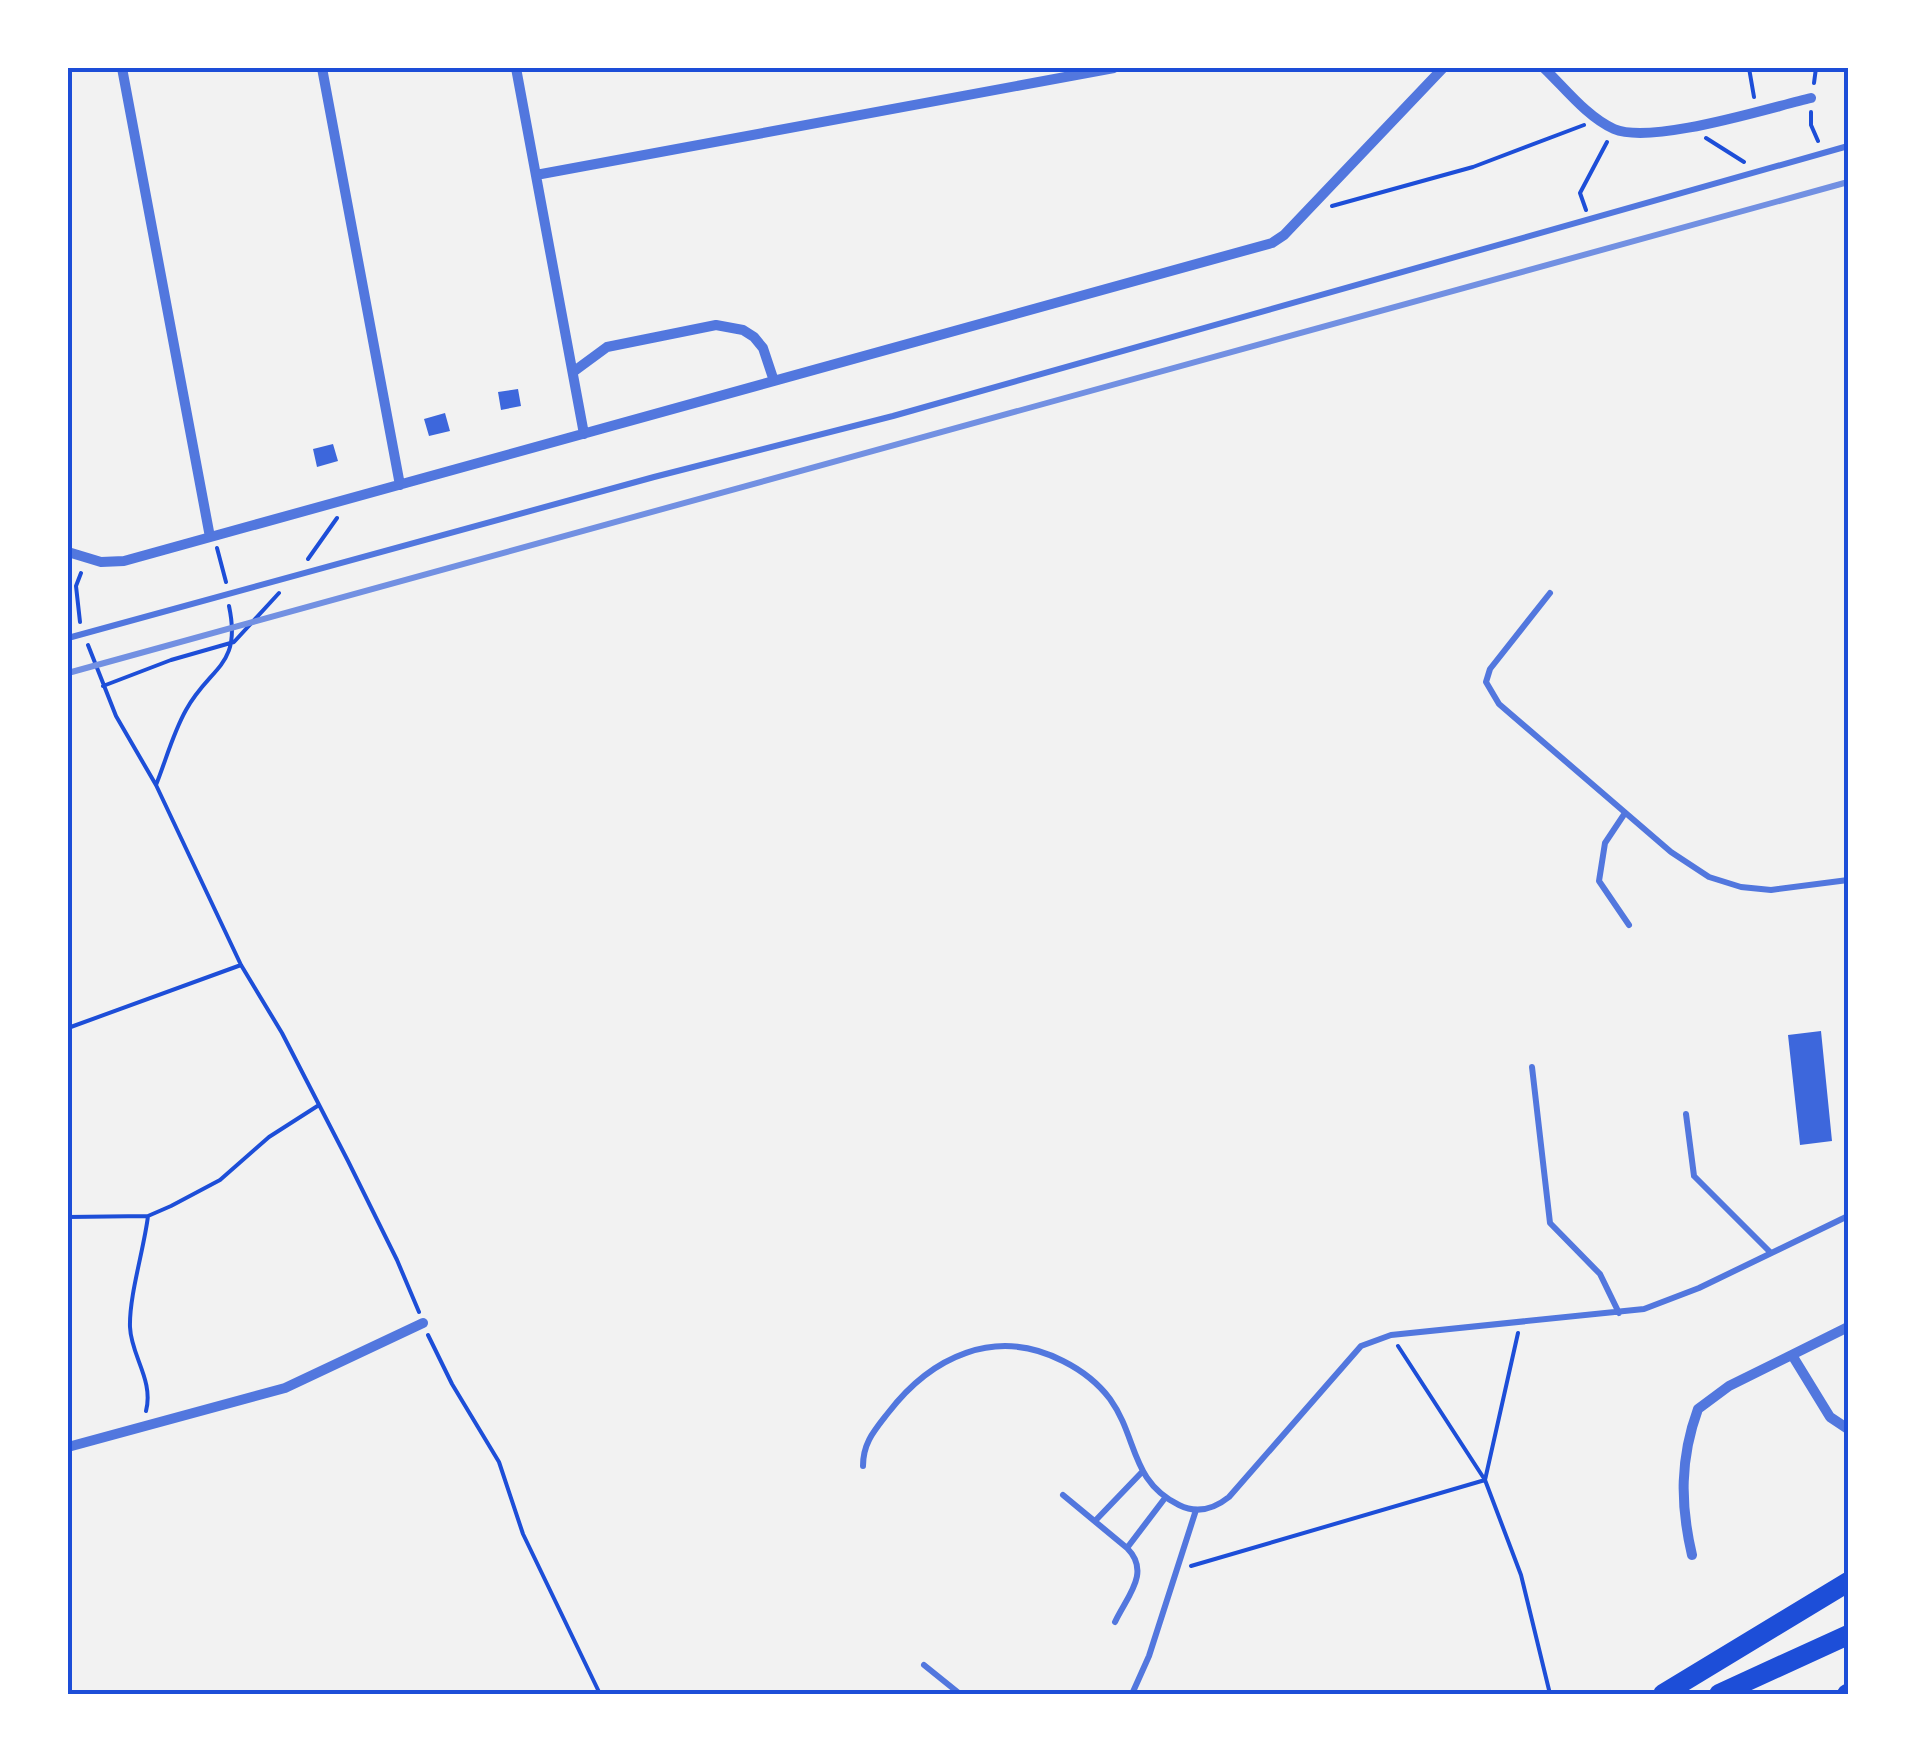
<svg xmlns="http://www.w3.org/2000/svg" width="1916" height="1762" font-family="Signika,sans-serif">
  <rect width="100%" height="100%" fill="#f2f2f2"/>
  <path fill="#3d67dc" d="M518 389 521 406 501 410 498 392Z
    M445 413 450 431 429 436 424 419Z
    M333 444 338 461 317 467 313 449Z
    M1821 1031 1832 1141 1800 1145 1788 1035Z"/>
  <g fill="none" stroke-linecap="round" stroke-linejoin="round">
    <path stroke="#1d4ed8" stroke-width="4" d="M1749 68 1754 97
      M1814 83 1816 68
      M1811 112V125L1818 141
      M1706 138 1744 162
      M1332 206 1473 167 1584 125
      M1586 210 1580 193 1607 142
      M217 548 226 582
      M308 559 337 518
      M80 622 76 586 81 573
      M88 645 116 716 156 785 241 965 282 1033 348 1161 397 1260 419 1312
      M103 686 171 660 234 642 279 593
      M156 785C166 760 173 733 186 710 210 666 242 667 229 606
      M68 1028 241 965
      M68 1217 148 1216 171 1206 220 1180 269 1137 319 1105
      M1518 1333 1485 1480 1521 1575 1550 1694
      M428 1335 452 1384 499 1462 523 1534 600 1694
      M146 1411C154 1380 131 1356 130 1327 129 1296 144 1249 148 1216
      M1191 1566 1485 1480 1398 1346"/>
    <path stroke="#5277de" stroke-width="6" d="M1550 593 1490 669 1486 682 1499 704 1671 852 1709 877 1741 887 1771 890 1848 880
      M68 638 654 477 893 416 1848 146
      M1625 813 1605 843 1599 881 1629 925
      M1532 1067 1550 1223 1600 1274 1619 1313
      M1686 1114 1694 1176 1771 1253
      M863 1466C863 1443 874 1431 888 1413 931 1357 995 1326 1063 1361 1081 1370 1098 1383 1110 1399 1138 1438 1130 1481 1179 1505 1197 1514 1214 1509 1229 1497L1361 1346 1391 1335 1644 1309 1699 1288 1848 1216
      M1063 1495 1127 1548
      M1095 1521 1142 1472
      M1115 1622C1128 1595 1151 1572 1127 1548L1165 1498
      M924 1665 960 1694
      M1132 1694 1149 1656 1196 1510"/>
    <path stroke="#5277de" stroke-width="10" d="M122 68 210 537
      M322 68 400 485
      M516 68 584 434
      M1544 68C1564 87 1587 117 1614 129 1652 145 1768 108 1811 98
      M536 175 1114 68
      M573 372 607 347 716 325 743 330 754 337 763 348 774 381
      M68 552 101 562 124 561 1272 243 1284 235 1443 68
      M1792 1355 1830 1417 1848 1429
      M68 1447 285 1388 423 1323
      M1692 1555C1680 1504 1680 1458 1698 1409L1729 1386 1848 1327"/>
    <path stroke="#1d4ed8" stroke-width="20" d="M1663 1694 1848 1582
      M1719 1694 1848 1635
      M1847 1694H1848"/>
    <path stroke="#7290e2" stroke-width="6" d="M68 673 1848 182"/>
  </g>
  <rect width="1916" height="1762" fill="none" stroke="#ffffff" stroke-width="140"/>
  <rect x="70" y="70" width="1776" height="1622" fill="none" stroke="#1d4ed8" stroke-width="4"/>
</svg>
